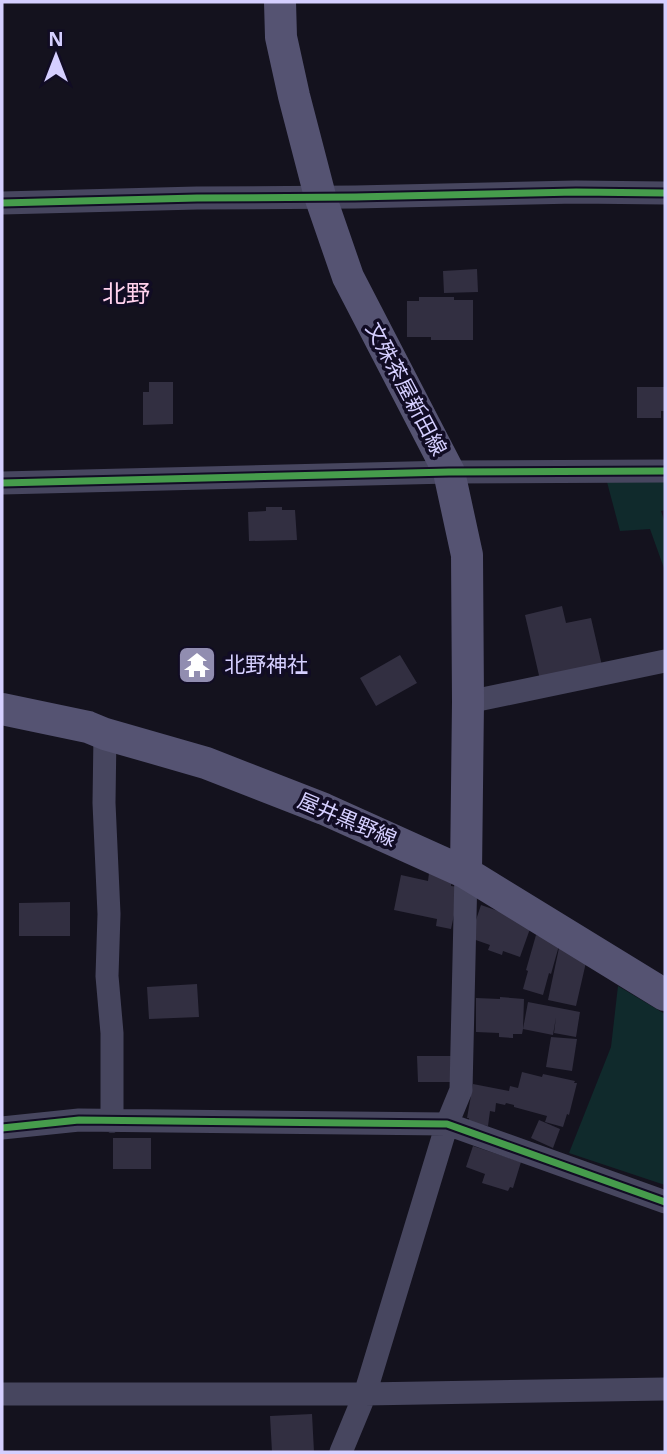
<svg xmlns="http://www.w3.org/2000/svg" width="667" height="1454" font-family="'Open Sans','Noto Sans JP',sans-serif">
  <rect width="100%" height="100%" fill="#14121e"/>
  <path fill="#102a2c" d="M665 481V510L661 511 665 523V571L650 529 620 531 607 482Z
    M618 986 665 1014V1185L569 1153 611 1047Z"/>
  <path fill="#322f41" d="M477 269 478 292 444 293 443 271Z
    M419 297H454V300H473V340H431V337H407V301H419Z
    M149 382H173V424L143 425V392H149Z
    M637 387H665V411H661V418H637Z
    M266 507H282V510H295L297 540 249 541 248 512 266 511Z
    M562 606 566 623 591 618 603 670 541 684 525 615Z
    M400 655 417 683 376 706 360 678Z
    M429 873 452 878 451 886 460 887 451 929 436 926 437 919 394 910 401 875 428 881Z
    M70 902V936H19V903Z
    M481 905 516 917 531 926 520 957 503 951 502 955 488 950 490 945 470 938Z
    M536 935 560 942 551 974 549 973 543 995 523 989 528 971 526 970Z
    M559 948 587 958 576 1006 548 1000Z
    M197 984 199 1017 149 1019 147 987Z
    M500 997 524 999 523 1029 528 1002 580 1012 576 1037 554 1033 556 1017 553 1035 523 1029 522 1034H513V1038L499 1037V1033L476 1032V998L500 999Z
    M551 1037 577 1039 572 1071 546 1067Z
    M417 1056H452V1082H418Z
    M522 1072 542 1077 543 1074 575 1081 574 1083H577L569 1115 567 1114 563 1127 545 1122 547 1116 514 1107V1105L506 1103 505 1105 496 1103 495 1112 490 1111 488 1126 468 1123 469 1118H467L473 1084 509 1091 510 1086 518 1088Z
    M539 1120 560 1129 553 1148 531 1138Z
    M113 1138H151V1169H113Z
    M473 1146 521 1162 513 1188 510 1187 508 1191 482 1183 485 1174 466 1167Z
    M312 1414 314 1452H272L270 1416Z"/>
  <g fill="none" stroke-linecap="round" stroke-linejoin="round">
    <path stroke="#47465f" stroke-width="23" d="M2 203 197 198 355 197 576 192 665 193
      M2 483 449 472 665 471
      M468 702 665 661
      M105 734 104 803 109 914 107 976 112 1033V1121
      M2 1128 79 1120 447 1124 665 1202
      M2 1394H365L665 1389
      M341 1452 365 1394 447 1124 461 1090 466 873"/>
    <path stroke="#555372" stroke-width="32" d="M280 2 281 37 294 96 320 196 348 277 449 472 467 555 468 702 466 873
      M2 709 88 727 105 734 206 763 324 809 466 873 665 995"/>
    <g stroke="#110c24" stroke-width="11">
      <path id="cycleway" d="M2 203 197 198 355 197 576 192 665 193
        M2 483 449 472 665 471
        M2 1128 79 1120 447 1124 665 1202"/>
    </g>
    <use href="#cycleway" stroke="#469c4c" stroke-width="7"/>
  </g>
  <defs>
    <g id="temple-square" transform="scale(2.0125)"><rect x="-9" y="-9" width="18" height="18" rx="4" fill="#918db0" stroke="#110c24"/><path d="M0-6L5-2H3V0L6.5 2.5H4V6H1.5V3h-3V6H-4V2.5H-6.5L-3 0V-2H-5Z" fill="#fff"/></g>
  </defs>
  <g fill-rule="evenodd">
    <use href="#temple-square" x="197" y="665"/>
  </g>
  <g text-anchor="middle" stroke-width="7" stroke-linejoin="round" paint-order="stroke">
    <g font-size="21" fill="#d5cfff" stroke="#110c24">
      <text transform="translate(406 389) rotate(62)" y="7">文殊茶屋新田線</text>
      <text transform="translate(347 820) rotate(23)" y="7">屋井黒野線</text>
    </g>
    <g font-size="21" fill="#d5cfff" stroke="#110c24" text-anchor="start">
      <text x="224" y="672">北野神社</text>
    </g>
    <g font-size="24" fill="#ffd1ed" stroke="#110c24">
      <text x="126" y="302">北野</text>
    </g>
  </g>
  <rect width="667" height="1454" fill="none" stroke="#d5cfff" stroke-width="7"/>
  <g transform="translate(56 56)" stroke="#110c24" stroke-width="5" paint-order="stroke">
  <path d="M0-5L12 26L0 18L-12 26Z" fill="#d5cfff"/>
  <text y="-10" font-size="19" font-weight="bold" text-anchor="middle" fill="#d5cfff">N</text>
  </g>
</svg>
